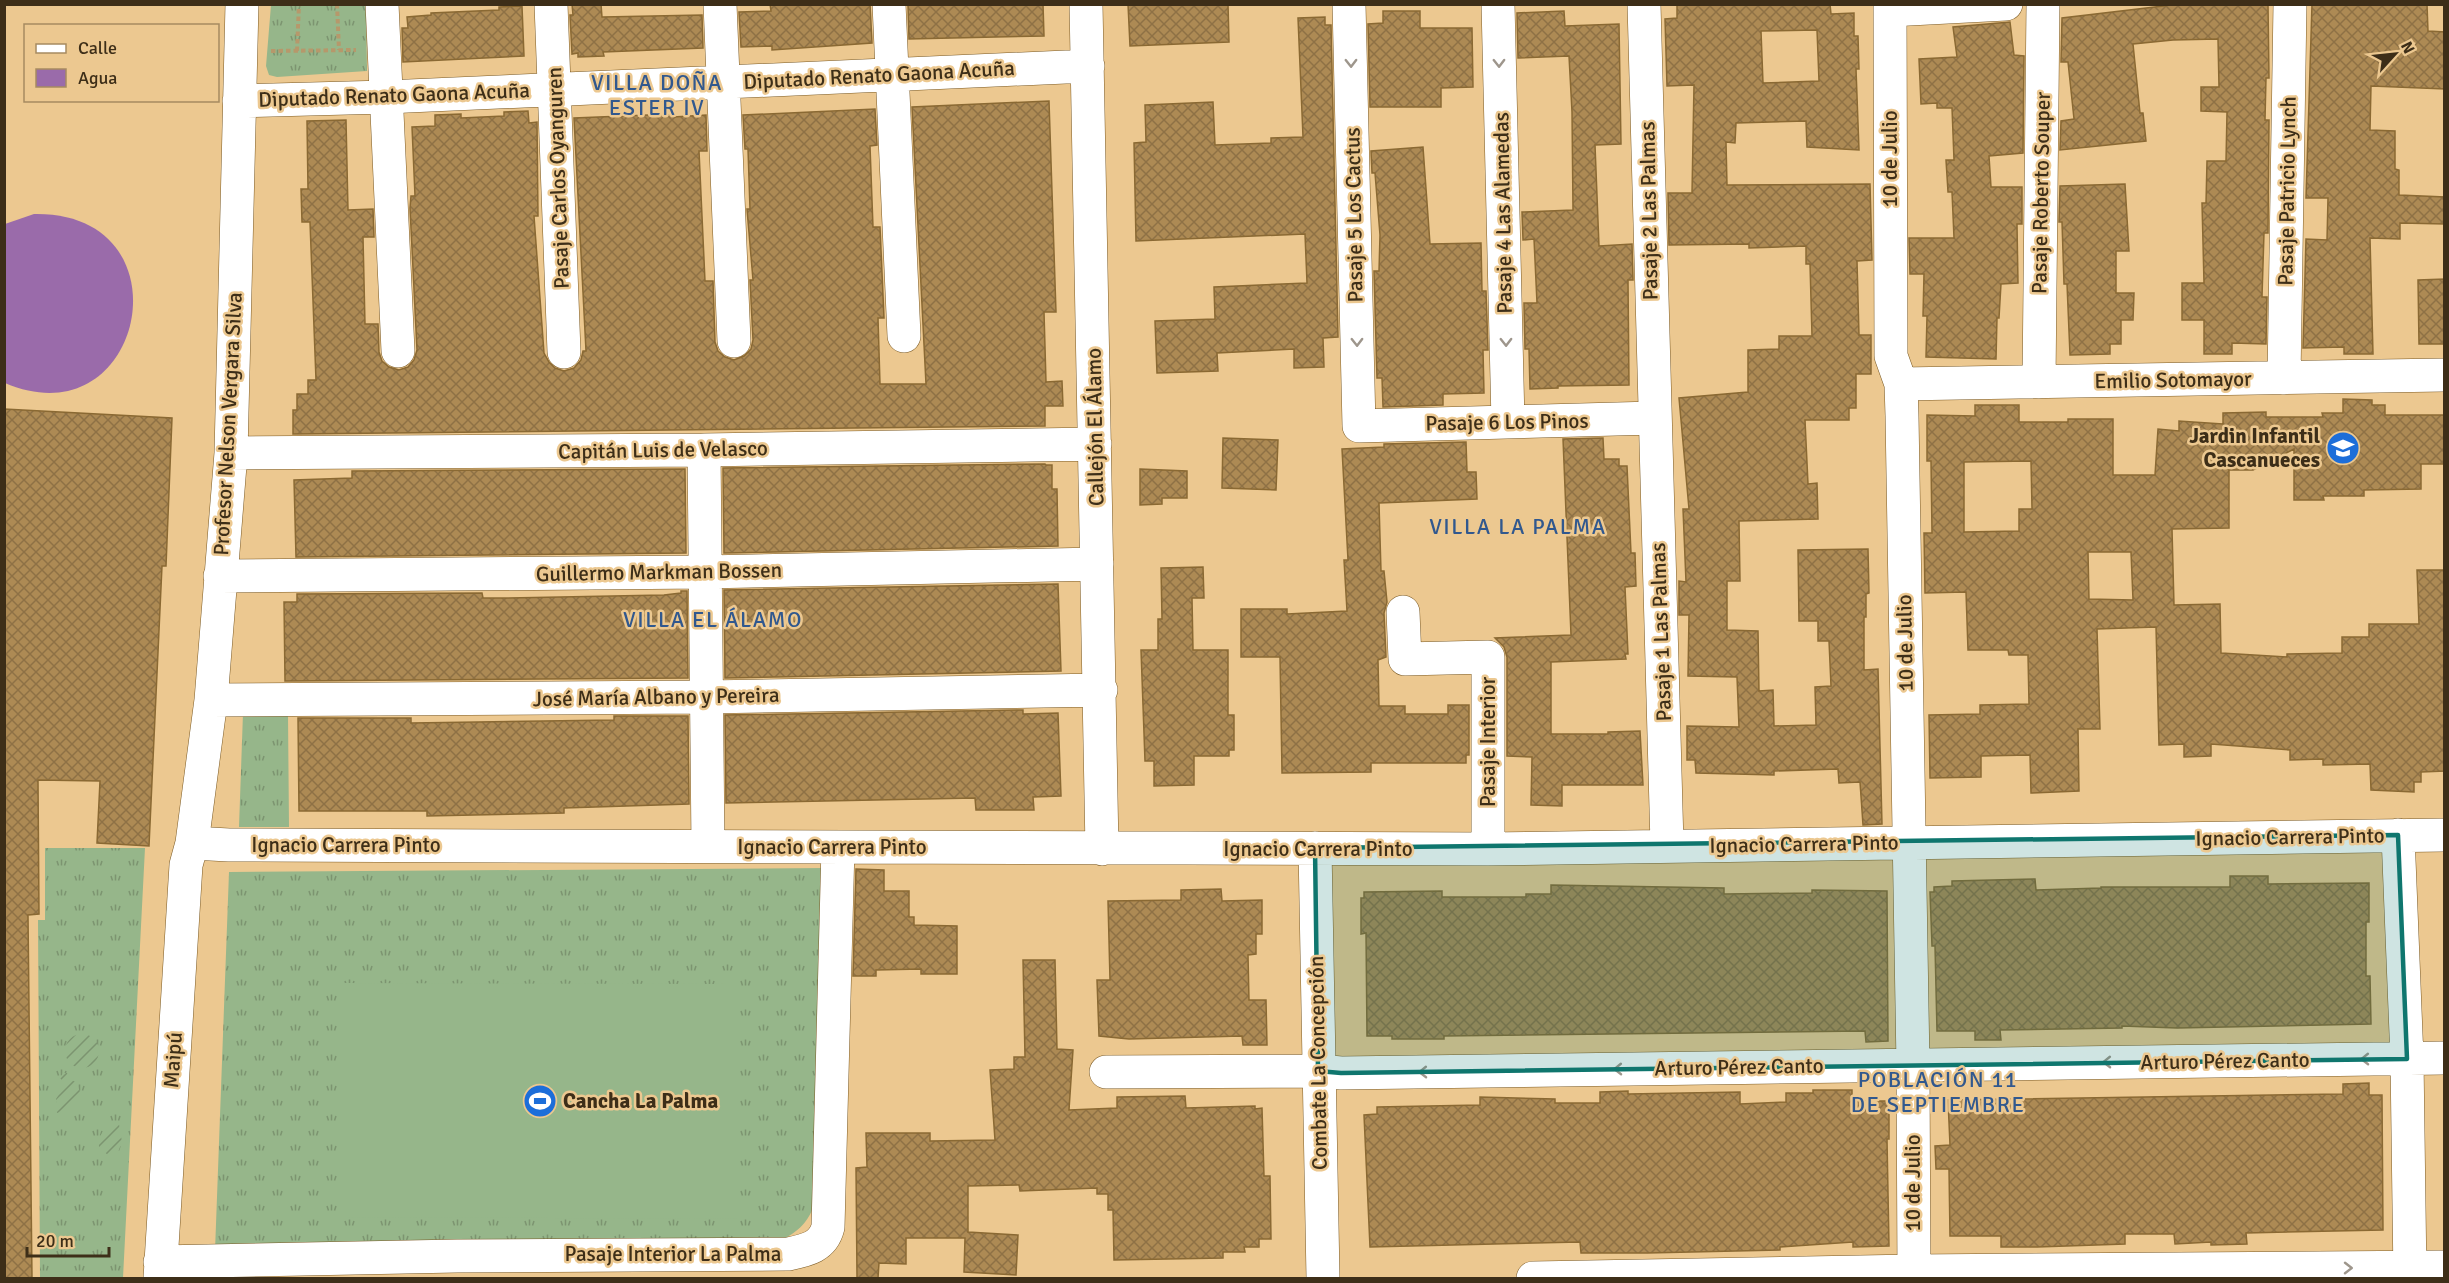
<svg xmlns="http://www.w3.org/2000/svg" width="2449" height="1283" font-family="Signika,sans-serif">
  <defs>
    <pattern id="grass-tufts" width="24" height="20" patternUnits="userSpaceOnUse" patternTransform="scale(1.5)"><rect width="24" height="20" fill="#96b68a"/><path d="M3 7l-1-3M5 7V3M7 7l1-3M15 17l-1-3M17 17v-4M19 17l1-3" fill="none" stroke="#7c9470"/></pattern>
    <pattern id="garden-furrows" width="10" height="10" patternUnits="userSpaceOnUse" patternTransform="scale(1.5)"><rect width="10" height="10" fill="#96b68a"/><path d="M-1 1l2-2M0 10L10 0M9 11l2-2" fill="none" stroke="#7c9470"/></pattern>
    <pattern id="building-cross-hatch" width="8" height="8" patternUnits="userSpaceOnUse" patternTransform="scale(1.5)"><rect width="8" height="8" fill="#ad8a54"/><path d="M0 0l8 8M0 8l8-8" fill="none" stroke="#8e7145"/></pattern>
  </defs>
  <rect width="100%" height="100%" fill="#ecc890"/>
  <path fill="url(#grass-tufts)" d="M271 5H366L367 71 277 77 269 75 266 66Z
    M243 713 288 714 289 827H239Z
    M45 848H145L123 1278H40L38 920H45Z
    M826 868 813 1208C806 1225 797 1232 780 1241L215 1251 229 872Z"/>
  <path fill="url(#garden-furrows)" d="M65 1051a17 17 0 1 1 34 0a17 17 0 1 1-34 0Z
    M63 1073H67L71 1080 76 1082 81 1094 79 1098 71 1102 67 1110 57 1113 56 1099 65 1084 60 1078Z
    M115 1122 119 1124 122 1142 118 1152 109 1156 99 1147C98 1135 104 1127 115 1122Z"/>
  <path fill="#96b68a" d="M341 983 738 984V1219L341 1217Z"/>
  <path fill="#9a6baa" d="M34 214C192 211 145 443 5 383V224Z"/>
  <path fill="url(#building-cross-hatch)" stroke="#8a6933" stroke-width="1.5" fill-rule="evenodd" d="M572 4H601L602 17 702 15 703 48 603 52 604 56 578 57V53L572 54 570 15H573Z
    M770 4H870L872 43 772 50V46L741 47 739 12 771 11Z
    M1043 4 1044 36 909 39 908 5Z
    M1128 4H1228L1229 42 1130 46Z
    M1677 4H1830L1831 14 1854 13V36H1858L1859 69H1856L1859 150 1807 147 1806 121 1736 123 1735 143 1726 142 1727 185 1870 184 1872 260 1857 261 1859 335H1871V374H1856V408H1849V420H1805L1808 484 1817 483 1818 519 1739 521 1740 581H1727V630L1758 631 1759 691 1773 690 1774 726 1816 725 1815 687 1831 686 1829 641H1818V621H1799L1798 550 1868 549 1869 593 1866 594V617H1864V670L1878 669 1882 824 1863 825 1860 782 1839 783 1838 769 1774 771V775L1696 773 1695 760H1687V726L1739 727 1737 677 1688 676 1689 615H1679V581L1686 582 1683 509H1689L1679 398 1748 392V350L1779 349V336H1812L1810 264H1806V246L1749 248V244L1669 245 1668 193H1692L1694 85 1667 86 1665 19 1677 18ZM1817 30 1819 81 1763 83 1761 31Z
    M2180 4H2268L2269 78H2266L2265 120H2269L2268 233H2264L2262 297H2267L2266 344 2232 343V354H2204V320H2182V283H2204L2202 203H2206L2207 161H2226L2227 112 2201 111V87H2219L2218 39 2173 40 2133 44 2140 113H2143L2146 141 2060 150 2061 121 2074 119 2068 62H2061L2062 18Z
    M2312 4H2427L2428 31 2445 32V89L2371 86 2370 130 2395 131V169L2399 170V195L2445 197V224L2400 223V239L2370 238 2373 354H2344V347L2303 348 2306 239 2327 240 2328 198H2306Z
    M522 6 524 56 403 62 402 28H408L407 17 431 15V13L499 10V7Z
    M1383 11H1420V28H1472L1473 87 1441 88V107H1370L1368 24 1383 23Z
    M1564 11 1565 26 1619 24 1621 144 1595 145 1599 246 1632 244 1633 280H1628L1629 385 1558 386V388L1530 389 1529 349H1525L1524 303H1537L1534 239 1523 240 1522 212 1573 210 1572 112 1569 56 1518 58 1517 13Z
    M1325 17V25H1331L1338 337 1323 338 1324 367 1294 368V349L1217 353 1218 371 1157 373 1155 321 1215 319 1214 287 1307 283 1305 234 1136 241 1134 143 1146 142 1145 105 1213 102 1215 145 1271 143V138L1303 137 1298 18Z
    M2010 22 2014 55 2024 56 2023 153 1989 156 1991 187H2022V224H2017L2018 283 2001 284 1999 318H1997L1996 359 1926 357 1927 316H1923L1924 274H1910L1909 238H1954L1952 192H1948L1946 160H1954L1952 108H1937V103L1921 104 1919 59 1957 57 1953 27Z
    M1049 101 1056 312H1044L1046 382 1062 381 1063 406H1045V426L293 434V410H297V394H308V380H316L310 222H302L301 189H308L307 121 346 120 348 210 373 209 374 237H363L365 324H378L379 352 382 361 389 367 399 370 408 367 414 360 417 350 410 208 411 196H415L412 127 435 126V115L461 114V118L504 116V112L528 111 529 123 537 122 538 216H534L544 353 549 362 555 368 564 371 574 368 581 360 583 351H586L574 118 673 114V117L706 115 707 151H699L705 281H713L715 342 718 351 725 357 734 360 744 356 751 349 753 340 750 280H753L747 209H750L748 149H745L743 115 875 109 877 145 870 146 873 227H880L884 318H878L880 384H926L912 107Z
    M1423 147 1430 244 1481 243 1482 291H1486L1488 350H1483L1484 393 1443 394V405L1383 407 1382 378H1377L1374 271H1379L1380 235 1375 173H1372L1371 151Z
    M2125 184 2129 251H2116V293H2134L2133 320H2121V344H2110V354L2070 355 2067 284H2064L2062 222H2059L2060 186Z
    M2445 279V344H2419L2418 280Z
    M2343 399 2372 400V405H2385V415H2445V464H2421V489L2364 490V496H2323L2324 500H2294V449L2253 470H2229V528L2172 529 2174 605 2220 604 2221 653 2287 657V654L2342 653V637H2369V624H2419L2417 570H2445V771L2421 772V782H2414V792L2371 790 2370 764 2323 765V759L2290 760V750L2211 744V756L2184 757V744L2159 745 2156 627 2097 629 2100 729H2078L2079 791 2031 793 2030 755 1981 756V777L1930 778 1929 715 1980 714V705L2029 704 2028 655H2009L2008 650H1968L1966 592 1925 593 1924 533H1932L1931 461H1927V415L1975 416V405H2019V422H2068V419H2113V475H2155L2158 429 2179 431V421L2223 424V413L2266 412V417H2323L2322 413H2343ZM2031 461 2032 509H2019V531L1964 532V462ZM2088 552H2131L2133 600 2089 599Z
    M4 409 172 418 166 566H162L149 846 97 843 100 781 38 780 39 914 28 915 32 1278H4Z
    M1223 438 1278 440 1276 490 1222 488Z
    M1603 438 1604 459H1619V466H1627L1631 553H1635L1636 586 1625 587 1628 654H1625L1626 659 1551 662V734H1608V732L1640 731 1643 785H1562V806L1531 805 1532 757 1507 756V657L1504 647 1495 638 1571 635 1563 439Z
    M1466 442 1467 472H1476L1477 499 1379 503 1381 571H1384L1387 602 1384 613 1386 657 1378 660 1379 706H1405V714H1448V705H1469V755H1466V763H1371V772L1282 773 1280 657H1241V609H1287V614L1347 611 1344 560H1348L1342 449 1384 447V444Z
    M1045 464 1046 465H1052V489H1057L1058 546 724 553 723 468Z
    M685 469 686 553 296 557 294 480 352 478V471Z
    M1140 469 1187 471V498H1162V504L1140 505Z
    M1203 567 1204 598H1192L1193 650H1228V715H1234V750H1229V756H1194V785L1154 786V761H1145L1141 650H1158V619H1162L1161 568Z
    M1058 584 1061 671 725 678 724 590Z
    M681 591H687L688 678 285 681 284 602H297V594L482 593 483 598H504L664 595 681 593Z
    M1023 710V714L1058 713 1061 796 1033 797 1034 810H976L975 798 726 803 725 715Z
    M614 716H688L689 804 564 808V813L427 816V811H299L298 718H411V723L614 720Z
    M856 869 884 870V891H909V917H914V925L957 926V974H921V969L876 970V976H853Z
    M2230 876H2268V884L2369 883V922H2366V976H2370L2371 1024 2177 1028 2122 1026V1028L2000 1030 2001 1040H1975V1031H1937L1935 946H1932L1930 892H1934V887L1952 886V881L2035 879 2036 890 2101 888V887H2230Z
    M1551 885 1724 888V894L1812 893V890L1887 891 1888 1041 1866 1042 1865 1031 1444 1036V1039H1392V1036H1367L1366 933 1361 934V898H1364V892L1442 891V897H1526V894H1551Z
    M1221 889 1222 901 1262 900V934H1256V954L1248 955 1249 1000H1266L1267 1045H1243L1242 1036 1129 1039 1099 1036 1097 980H1110L1108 901 1181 900V890Z
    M1023 960H1055L1057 1049 1073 1050 1069 1110 1117 1108V1097L1185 1096 1186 1108 1255 1106V1109L1262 1108 1264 1176H1270L1271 1239H1259V1247H1244L1245 1252H1223V1258L1114 1260 1113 1210H1108V1194H1097V1188L1020 1191 1019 1185 968 1186V1232L1018 1235 1016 1275 964 1272 965 1238H906V1264L879 1263 878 1278H857L856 1168 867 1167 866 1133H930V1141L995 1140 990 1070 1014 1069V1057H1025Z
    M2369 1083V1095H2382L2383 1230 2246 1233 2247 1244 2211 1245V1242L2175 1244 2174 1234H2125V1244L2037 1247H2001V1236H1950L1949 1169H1936L1935 1146 1950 1145 1948 1100 2343 1094V1084Z
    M1813 1090H1852V1101H1889V1139H1887L1889 1246 1853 1247V1242L1780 1247V1250L1647 1253H1581L1580 1242 1370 1247 1364 1115 1377 1114V1107L1480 1105V1097L1555 1099V1103H1600V1092L1628 1091V1094L1740 1092V1104L1786 1102V1093H1813Z"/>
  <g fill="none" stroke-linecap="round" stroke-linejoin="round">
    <g stroke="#7b5a24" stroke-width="34">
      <path id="minor" d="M382 4 398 351
        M551 4 564 352
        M720 4 734 341
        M889 4 904 336
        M1086 4 1102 849
        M1349 4 1359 426 1654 418
        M1498 4 1508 422
        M1644 4 1667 845
        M1890 4 1891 356 1901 384 1902 416 1913 1065 1914 1278
        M1890 10 2006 4
        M239 101 386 97 1088 66
        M2284 378 2290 4
        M2039 382 2043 4
        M1901 384 2444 375
        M704 450 708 846
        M231 453 704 450 1095 444
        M220 576 705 572 1097 564
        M1403 612 1405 659 1488 657V849
        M211 700 706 697 1101 690
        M2398 835 2407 1059 2410 1278
        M192 843 229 845 1488 849 2444 835
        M1315 848 1323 1278
        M1106 1072 1318 1071 1341 1073 2444 1058
        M160 1262 457 1256 788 1254C807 1250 823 1247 828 1227L838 847
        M160 1278 186 865 192 843 211 700 231 453 242 4
        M1533 1278 1914 1271 2444 1267"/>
    </g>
    <path stroke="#b6986b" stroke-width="4" stroke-dasharray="4.5 3" stroke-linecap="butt" d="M337 4 339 50
      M271 51 356 50
      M297 51 299 4"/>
    <use href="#minor" stroke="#fff" stroke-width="33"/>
  </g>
  <defs><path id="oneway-chevron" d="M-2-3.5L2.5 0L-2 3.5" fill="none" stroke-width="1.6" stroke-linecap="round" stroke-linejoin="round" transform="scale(1.5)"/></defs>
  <g stroke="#9e968c">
    <use href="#oneway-chevron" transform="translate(1351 63) rotate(89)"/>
    <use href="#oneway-chevron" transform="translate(1499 63) rotate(89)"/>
    <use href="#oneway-chevron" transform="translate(1357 342) rotate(89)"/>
    <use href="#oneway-chevron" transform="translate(1506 342) rotate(89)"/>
    <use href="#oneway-chevron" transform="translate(2365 1059) rotate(179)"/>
    <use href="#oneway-chevron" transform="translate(2107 1062) rotate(179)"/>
    <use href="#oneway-chevron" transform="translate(1618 1069) rotate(179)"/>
    <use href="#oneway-chevron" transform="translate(1423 1072) rotate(179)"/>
    <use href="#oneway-chevron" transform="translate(2348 1268)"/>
  </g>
  <path fill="#0f766e" fill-opacity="0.2" stroke="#0f766e" stroke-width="4.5" stroke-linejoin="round" d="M2398 835 2407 1059 1341 1073 1318 1071 1315 848Z"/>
  <defs>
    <g id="school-disc" transform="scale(1.725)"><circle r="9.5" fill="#1d6ed9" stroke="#ecc890"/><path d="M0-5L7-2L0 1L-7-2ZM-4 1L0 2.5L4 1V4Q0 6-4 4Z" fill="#fff"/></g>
    <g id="stadium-disc" transform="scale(1.725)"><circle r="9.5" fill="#1d6ed9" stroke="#ecc890"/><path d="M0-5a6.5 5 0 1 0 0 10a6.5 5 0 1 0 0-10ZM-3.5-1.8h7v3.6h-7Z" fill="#fff"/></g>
  </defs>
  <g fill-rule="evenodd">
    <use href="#school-disc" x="2343" y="448"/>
    <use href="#stadium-disc" x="540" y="1101"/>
  </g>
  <g text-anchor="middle" stroke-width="5" stroke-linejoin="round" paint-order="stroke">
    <g font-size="21" fill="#3d2e18" stroke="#ecc890">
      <text transform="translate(879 75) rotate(-3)" y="7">Diputado Renato Gaona Acuña</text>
      <text transform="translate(394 95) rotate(-2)" y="7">Diputado Renato Gaona Acuña</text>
      <text transform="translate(1890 159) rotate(-90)" y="7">10 de Julio</text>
      <text transform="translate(558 178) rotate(-92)" y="7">Pasaje Carlos Oyanguren</text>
      <text transform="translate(2287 191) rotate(-89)" y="7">Pasaje Patricio Lynch</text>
      <text transform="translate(2041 193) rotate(-89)" y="7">Pasaje Roberto Souper</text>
      <text transform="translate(1649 211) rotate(-91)" y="7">Pasaje 2 Las Palmas</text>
      <text transform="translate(1503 213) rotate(-91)" y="7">Pasaje 4 Las Alamedas</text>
      <text transform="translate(1354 215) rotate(-91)" y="7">Pasaje 5 Los Cactus</text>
      <text transform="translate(2173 380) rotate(-1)" y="7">Emilio Sotomayor</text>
      <text transform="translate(1507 422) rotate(-1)" y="7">Pasaje 6 Los Pinos</text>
      <text transform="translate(228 424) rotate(-87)" y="7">Profesor Nelson Vergara Silva</text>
      <text transform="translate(1095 427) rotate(-91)" y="7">Callejón El Álamo</text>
      <text transform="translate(663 450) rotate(-1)" y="7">Capitán Luis de Velasco</text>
      <text transform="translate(659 572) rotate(-1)" y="7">Guillermo Markman Bossen</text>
      <text transform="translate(1661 632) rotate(-92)" y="7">Pasaje 1 Las Palmas</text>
      <text transform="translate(1905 643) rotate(-91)" y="7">10 de Julio</text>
      <text transform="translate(656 697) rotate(-1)" y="7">José María Albano y Pereira</text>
      <text transform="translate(1488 742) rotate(-90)" y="7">Pasaje Interior</text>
      <text transform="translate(2290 837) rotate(-1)" y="7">Ignacio Carrera Pinto</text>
      <text transform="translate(1804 844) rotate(-1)" y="7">Ignacio Carrera Pinto</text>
      <text x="346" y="852">Ignacio Carrera Pinto</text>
      <text x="832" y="854">Ignacio Carrera Pinto</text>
      <text x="1318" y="856">Ignacio Carrera Pinto</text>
      <text transform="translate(173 1060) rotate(-86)" y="7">Maipú</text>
      <text transform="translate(2225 1061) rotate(-1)" y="7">Arturo Pérez Canto</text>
      <text transform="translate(1318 1063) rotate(-91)" y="7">Combate La Concepción</text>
      <text transform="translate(1739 1067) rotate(-1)" y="7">Arturo Pérez Canto</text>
      <text transform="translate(1913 1183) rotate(-90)" y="7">10 de Julio</text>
      <text x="673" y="1261">Pasaje Interior La Palma</text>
    </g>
    <g font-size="21" font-weight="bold" fill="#3d2e18" stroke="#ecc890" text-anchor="end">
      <text x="2320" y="443">Jardin Infantil<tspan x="2320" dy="24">Cascanueces</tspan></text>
      <text x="563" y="1108" text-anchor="start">Cancha La Palma</text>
    </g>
    <g font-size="22" letter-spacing="1.5" fill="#31588e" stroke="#ecc890">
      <text x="657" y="90">VILLA DOÑA<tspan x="657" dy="25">ESTER IV</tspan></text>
      <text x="1518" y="534">VILLA LA PALMA</text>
      <text x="713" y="627">VILLA EL ÁLAMO</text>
      <text x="1938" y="1087">POBLACIÓN 11<tspan x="1938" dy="25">DE SEPTIEMBRE</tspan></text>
    </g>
  </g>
  <rect width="2449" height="1283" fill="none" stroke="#3d2e18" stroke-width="12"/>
  <rect x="24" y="24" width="195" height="78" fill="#ecc890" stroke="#a68a60" stroke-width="1.5"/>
  <rect x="36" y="44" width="30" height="9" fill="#ffffff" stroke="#a68a60" stroke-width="1.5"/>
  <text x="78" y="54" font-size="18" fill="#3d2e18">Calle</text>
  <rect x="36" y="69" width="30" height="18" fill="#9a6baa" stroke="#a68a60" stroke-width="1.5"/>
  <text x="78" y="84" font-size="18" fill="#3d2e18">Agua</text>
  <g transform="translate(2395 54) rotate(63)" stroke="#ecc890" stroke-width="4.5" paint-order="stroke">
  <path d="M0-4.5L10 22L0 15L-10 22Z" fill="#3d2e18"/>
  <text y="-9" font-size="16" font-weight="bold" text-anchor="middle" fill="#3d2e18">N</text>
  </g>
  <path d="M27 1247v9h82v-9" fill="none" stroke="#3d2e18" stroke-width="3"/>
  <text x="36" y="1247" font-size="18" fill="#3d2e18" stroke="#ecc890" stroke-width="4.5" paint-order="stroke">20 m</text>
</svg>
